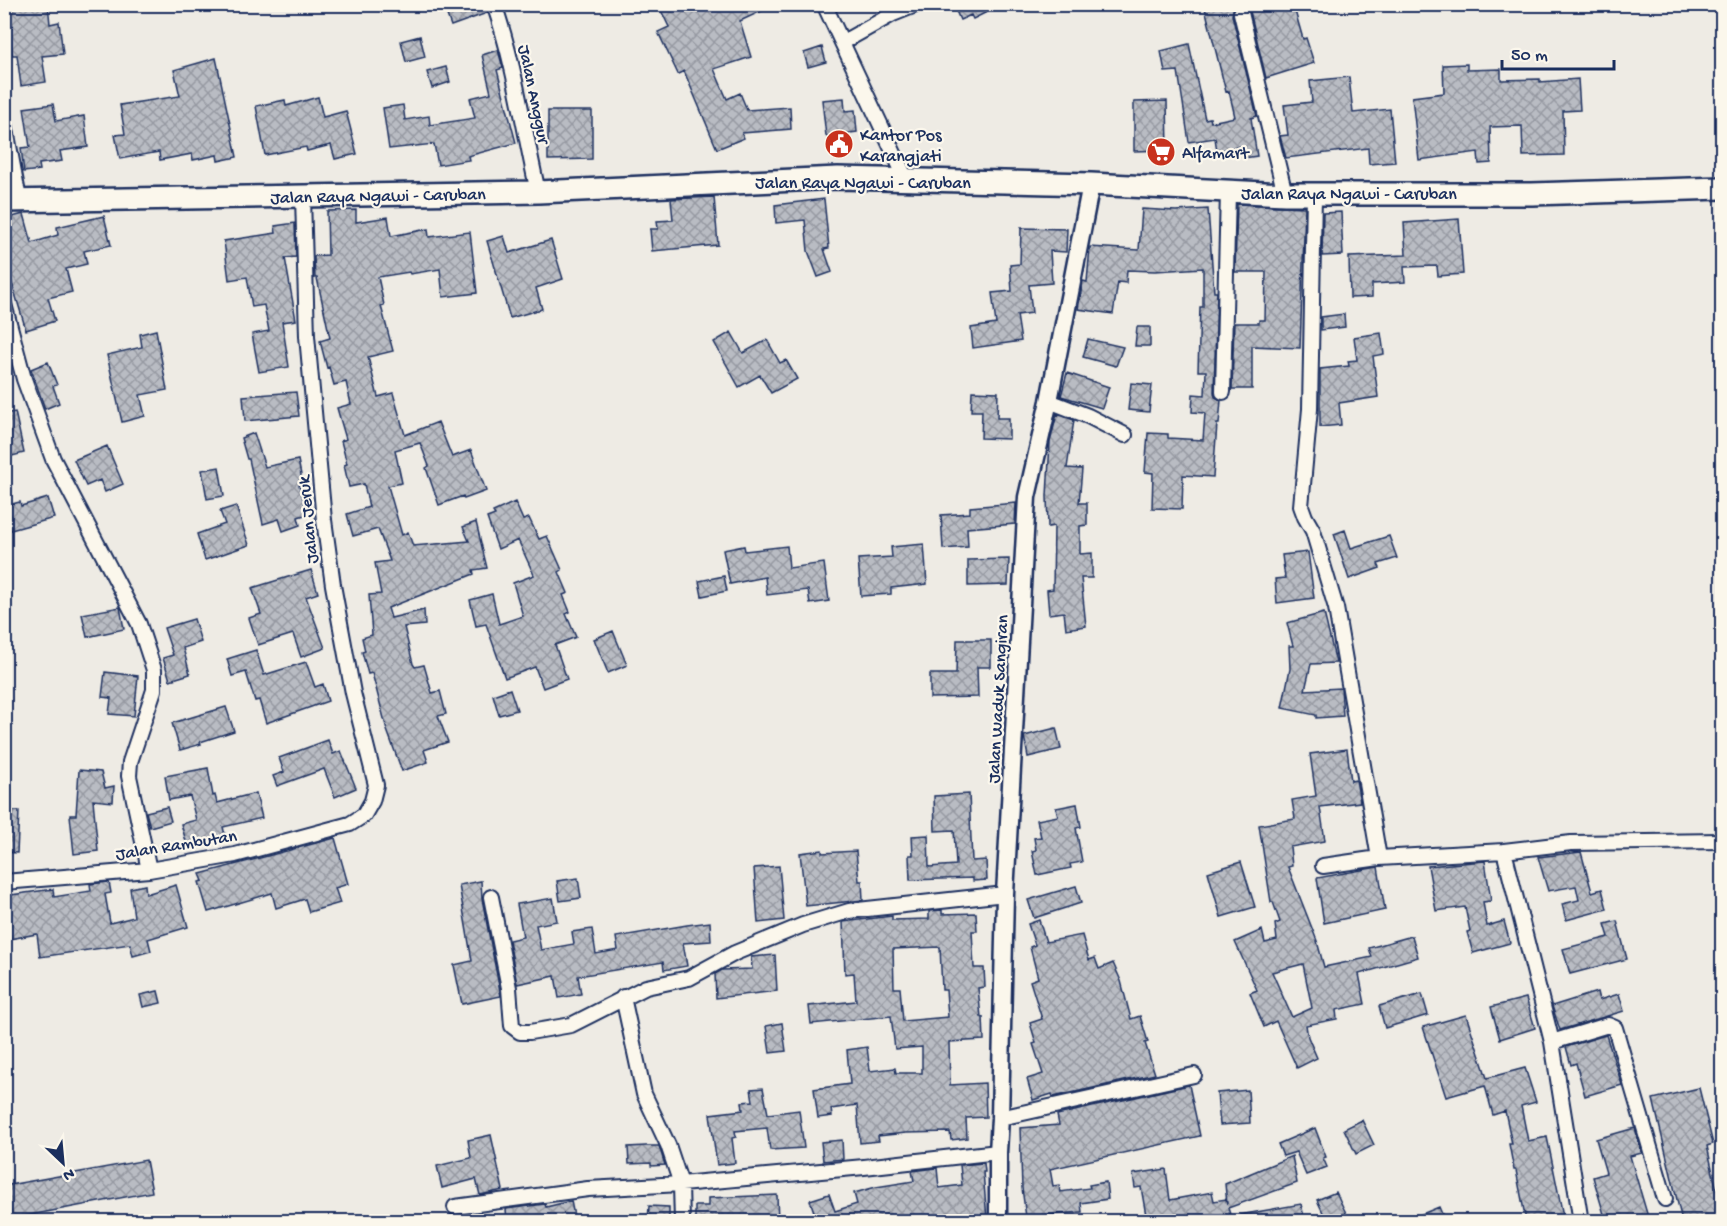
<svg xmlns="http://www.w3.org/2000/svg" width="1727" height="1226" font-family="'Gochi Hand',sans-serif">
  <defs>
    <pattern id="building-cross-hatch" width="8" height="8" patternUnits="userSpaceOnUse" patternTransform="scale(1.5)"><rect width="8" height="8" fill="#b9bcc3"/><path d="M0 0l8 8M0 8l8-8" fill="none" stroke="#9699a2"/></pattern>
  </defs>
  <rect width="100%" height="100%" fill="#eeebe4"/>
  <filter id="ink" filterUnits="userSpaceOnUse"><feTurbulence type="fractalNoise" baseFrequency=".0167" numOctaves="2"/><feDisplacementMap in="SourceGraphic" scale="12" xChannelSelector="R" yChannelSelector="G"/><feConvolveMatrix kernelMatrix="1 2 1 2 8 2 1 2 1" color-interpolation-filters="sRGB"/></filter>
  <g filter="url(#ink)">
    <path fill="url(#building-cross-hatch)" stroke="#1b2f5e" stroke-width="1.5" fill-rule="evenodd" d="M10 4H48L50 24 59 22 63 54 42 56 46 82 21 86 17 55H12L9 28H12Z
      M443 4H485L487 13 451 26Z
      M658 4H690L693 11 707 4H777L740 21 751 57 714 69 727 99 740 93 747 110 790 107 791 129 742 133 744 138 717 149 684 71 678 74 658 32 669 27Z
      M953 4H1003L973 19 971 15 960 20Z
      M1204 4H1238L1233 10 1232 15 1257 116 1251 118 1257 156 1244 158 1243 146 1217 151 1215 138 1189 142 1178 71 1165 72 1161 51 1189 44 1205 119 1210 118 1211 122 1235 117 1229 91 1226 92Z
      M1244 4H1263L1264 8 1276 4H1293L1303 39 1306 38 1314 63 1266 78 1250 11Z
      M420 36 425 57 406 62 401 41Z
      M822 47 826 62 808 67 804 53Z
      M498 50 503 68 497 70 516 143 468 156 469 160 438 165 434 144 389 149 383 108 403 105 405 120 429 116 430 125 475 118 470 98 491 93 482 55Z
      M216 58 237 157 218 161 217 155 193 160 192 154 160 160 159 152 120 159 115 135 125 134 120 105 180 96 174 70Z
      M1467 64V70L1501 69V80L1540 79V82L1578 79 1580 110 1563 111 1564 155 1523 156 1522 126 1490 127 1491 163 1479 164 1478 152 1419 160 1412 97 1444 93 1443 65Z
      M446 67 450 82 432 88 427 72Z
      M1349 77 1353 113 1390 109 1395 162 1369 164 1368 148 1286 158 1280 136 1288 135 1284 105 1312 102 1310 81Z
      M318 97 323 117 346 111 357 154 335 159 331 145 307 151 306 147 265 155 256 106 285 100 286 106Z
      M844 98 845 111 855 110 857 132 826 136 822 100Z
      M1167 101 1168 150 1134 151V102Z
      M53 104 56 121 84 116 88 147 60 151 62 161 39 164 40 170 24 172 21 148 30 147 24 108Z
      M548 111H592V159L548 160Z
      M714 197 718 245 652 251 650 229H658L657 221 673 220 671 199Z
      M824 199 829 248 824 249 832 272 818 277 808 251 805 220 776 223 775 205Z
      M1237 204 1305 207 1300 348 1252 346V389H1232L1234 323H1259V320H1265L1266 272H1235Z
      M1142 209 1176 211 1208 209 1214 292H1217L1214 392 1215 397 1221 400 1219 424H1217L1213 477 1183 475 1182 509 1152 508 1153 473 1145 472 1148 433 1168 434V438L1203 440 1205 413 1192 412 1193 394 1205 395 1206 371H1198L1200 307H1203V268L1155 271 1127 270 1126 283 1118 282 1113 314 1078 309 1083 281 1087 282 1090 247 1139 250Z
      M356 210V222L388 217 391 236 428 229 429 237 470 232 477 293 443 297 440 269 410 274 409 272 378 277 384 305 381 306 393 351 368 357 378 397 393 393 405 435 438 422 452 457 471 450 486 491 464 499 463 496 439 505 426 468 429 466 420 443 395 450 402 483 388 486 402 535 408 532 413 546 469 541 463 527 476 522 487 568 473 570 474 574 388 608 391 618 424 610 425 625 404 627 413 664 415 667 424 665 432 693 440 691 446 714 438 716 448 742 424 750 428 762 402 771 387 730 372 673 368 674 362 652 365 651 362 638 372 635 369 595 381 594 375 563 390 561 378 529 353 536 347 514 369 507 364 484 349 487 344 465 347 464 341 441 346 439 337 408 351 404 346 382 334 385 329 367 327 368 320 341 330 338 317 278H315L314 256 328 255 327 211Z
      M1341 212 1343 255 1322 256 1323 213Z
      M24 214 32 243 58 235 57 227 104 216 111 245 84 251 87 264 66 269 72 292 48 298 55 321 26 330 4 257V239L9 238 4 219Z
      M1459 219 1463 274 1438 276 1437 266 1404 267 1405 282 1372 284V297L1350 298 1349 257 1406 255 1404 223Z
      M295 223 296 257 285 258 296 320 282 322 289 367 259 372 252 334 269 331 264 305 252 307 247 277 229 280 224 241 276 233 275 226Z
      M1021 228 1067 229 1066 252 1050 251 1052 283 1029 285 1032 313 1017 315 1021 341 973 348 971 328 996 324 992 293 1012 291 1010 265 1020 264Z
      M504 236 509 253 551 240 563 279 536 288 542 309 510 318 487 241Z
      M1344 314 1345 327 1321 330V317Z
      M1137 327H1150V346H1135Z
      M156 330 167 390 140 395 145 416 122 422 107 355 142 347 140 334Z
      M731 332 743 353 767 340 780 363 786 360 797 379 771 393 760 375 739 387 714 342Z
      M1381 333 1384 354 1373 356 1378 397 1339 403 1341 425 1320 427V369L1349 366 1348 361 1357 360 1354 337Z
      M1088 339 1123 347 1116 366 1083 357Z
      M48 362 57 385 53 386 59 403 45 409 31 369Z
      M1067 373 1109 387 1102 408 1061 396Z
      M1131 383 1152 385 1149 412 1128 410Z
      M972 391 998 392 997 418H1009V439L981 438 982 411H971Z
      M296 392 299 416 245 421 243 396Z
      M15 412 24 453 4 458V414Z
      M1057 414 1074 420 1067 468 1082 469 1079 503H1087V525L1080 526V554L1092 553V578H1081L1086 626 1066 629 1064 612 1049 614 1047 590 1053 589 1054 526 1048 527 1047 496 1050 442Z
      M254 433 265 467 298 460 303 485H299L308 514 298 517 300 525 283 531 279 519 263 524 249 459H247L241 438Z
      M107 446 123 484 105 492 100 480 86 486 74 460Z
      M219 467 224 496 207 499 202 470Z
      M48 498 54 518 4 532V506L20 502 21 506Z
      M515 502 523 520 529 518 539 539 547 536 562 570 559 572 568 593 563 595 570 612 566 614 576 637 555 645 567 679 543 688 535 667 505 678 486 624 476 626 470 600 492 594 499 624 523 616 513 583 534 575 518 540 498 549 487 518 495 515 493 512Z
      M1016 503 1015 524 967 528 968 547 943 549 941 515 970 513V507Z
      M236 506 249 545 205 560 197 534 225 524 220 511Z
      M1345 530 1351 548 1389 536 1397 558 1378 564 1380 568 1349 579 1334 534Z
      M924 544 927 584 891 588V594L861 596 858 559 892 557 891 547Z
      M744 546 745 551 787 546 789 568 824 563 829 601 810 604 808 590 767 595 765 577 730 584 723 550Z
      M1308 552 1314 598 1277 603 1275 579 1285 578 1282 555Z
      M1009 559 1008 585 968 586V560Z
      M311 570 318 593 306 597 325 648 301 657 293 634 258 645 249 618 261 614 252 588Z
      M724 576 727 591 702 596 699 581Z
      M120 607 124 629 87 637 82 614Z
      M1324 613 1336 663 1311 664 1305 690 1341 688 1343 716 1316 718V715L1282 708 1290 669 1289 646H1293L1287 623Z
      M194 619 201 642 183 648 190 674 170 680 163 658 173 655 164 628Z
      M613 631 627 665 608 673 594 639Z
      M957 640H991V667H977L978 697 930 698V674H956Z
      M256 650 264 675 306 662 315 687 323 684 328 701 266 723 259 700 255 701 246 672 232 676 227 659Z
      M105 672 138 676 134 716 109 714 111 698 102 697Z
      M510 689 517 710 499 715 493 695Z
      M226 707 234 731 200 742 201 744 180 750 172 723Z
      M1056 728 1061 749 1028 757 1024 736Z
      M328 740 333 754 341 751 356 788 335 797 324 769 277 786 273 776 284 772 279 758Z
      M1347 749 1351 781 1356 780 1360 802 1320 807 1325 841 1290 847 1292 866 1288 867 1317 941 1324 967 1372 957 1369 948 1412 936 1418 957 1359 974 1365 1004 1336 1010 1337 1019 1306 1025 1308 1037 1317 1058 1297 1068 1276 1021 1264 1027 1250 993 1257 990 1235 942 1262 930 1265 943 1277 940 1275 924 1280 922 1273 902H1271L1259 825 1295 819 1292 800 1316 796 1310 754ZM1303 964 1312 1008 1292 1017 1272 972Z
      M208 768 213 796 215 795 217 803 256 793 262 818 223 827 226 839 188 848 181 824 196 820 190 796 169 800 165 776Z
      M79 770 101 772 105 788 114 786 113 802 93 800 98 851 74 854 70 815H76Z
      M969 794 972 861 986 860 987 880 973 881V878L910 880 909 855H913L912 836 928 835 929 867 956 865 954 830 935 831 934 796Z
      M1077 804 1081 827 1076 828 1082 862 1070 864 1071 868 1037 875 1032 851 1036 850 1034 838 1041 837 1037 820 1058 816 1056 808Z
      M167 807 171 821 150 827 146 812Z
      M4 811H19L17 853 4 852Z
      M335 838 348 884 335 888 340 903 309 912 305 899 276 908 272 893 208 912 199 882 203 881 200 874Z
      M822 850V853L856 851 859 881H862L863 900 806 906 800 853Z
      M1581 852 1592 892 1602 889 1607 909 1566 920 1562 904 1579 900 1576 886 1548 891 1538 857Z
      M1485 861 1491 901 1483 902 1487 926 1504 921 1510 943 1473 953 1467 932 1470 931 1465 907 1436 911 1428 866Z
      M1241 862 1255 907 1221 917 1208 872Z
      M779 866 784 920 758 923 754 868Z
      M1378 867 1385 910 1324 923 1317 878Z
      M578 878 581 898 560 901 557 881Z
      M481 881 482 899 501 996 462 1004 454 965 472 961 459 885Z
      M109 882 111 893 105 894 110 923 134 917 130 888 145 885 146 894 176 885 188 927 148 939 151 951 133 956 130 944 40 957 37 934 4 940V896L53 889 54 897 91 891 90 884Z
      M1076 886 1081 903 1034 918 1028 900Z
      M553 898 557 921 536 925 541 950 574 944 572 932 592 929 596 954 618 950 616 937 687 925 710 922 711 941 683 943 687 966 664 970 663 962 578 976 581 994 559 998 555 976 517 984 509 940 523 937 517 904Z
      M942 910V914L976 913 977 931H972L974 968H984L985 987 978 988 981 1017H983L984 1040 949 1042 950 1085 985 1083 986 1117 966 1118 967 1138 951 1140 950 1132 906 1133 878 1136 879 1141 860 1143 857 1105 831 1109 832 1116 818 1118 814 1089 850 1084 847 1050 867 1047 870 1071 895 1068 896 1073H922V1047L895 1049 891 1016 811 1024 809 1006 856 1001 854 973 845 974 843 922 892 916V920L929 919V911ZM940 947 942 990H946L948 1017 903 1021 900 988H894L893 949Z
      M1039 920 1046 942 1082 935 1089 960 1095 958 1099 969 1113 963 1121 981 1131 1019 1140 1016 1148 1042 1145 1043 1155 1074 1053 1097 1052 1094 1033 1100 1027 1079 1043 1074 1033 1044 1036 1043 1030 1023 1042 1019 1030 981 1038 978 1030 947 1035 945 1028 924Z
      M1617 921 1627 959 1570 974 1563 949 1609 937 1605 924Z
      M775 955 777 991 716 998 715 974 722 970 752 969 751 957Z
      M158 991 161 1003 143 1007 140 995Z
      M1597 992 1599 1000 1619 994 1624 1011 1560 1030 1552 1006Z
      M1422 994 1428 1015 1385 1028 1379 1006Z
      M1526 998 1535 1028 1500 1039 1491 1007Z
      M1466 1015 1487 1078 1525 1068 1536 1102 1521 1106 1528 1141 1547 1137 1564 1221H1526L1516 1170H1514L1509 1144H1512L1505 1111 1493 1115 1485 1086 1446 1097 1423 1027Z
      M782 1023 786 1051 770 1053 766 1026Z
      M1606 1035 1622 1085 1585 1096 1576 1063 1571 1065 1566 1047Z
      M1189 1085 1200 1136 1050 1169 1053 1186 1059 1185 1060 1192 1090 1188 1089 1185 1106 1182 1108 1199 1081 1203 1082 1212 1026 1217 1022 1188 1020 1128 1059 1125 1057 1115Z
      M763 1088 768 1114 799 1110 804 1148 770 1150 767 1128 735 1131 736 1137 732 1138 735 1163 717 1165 710 1114 743 1110 742 1102 753 1101 751 1089Z
      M1699 1088 1713 1144 1707 1146 1717 1191 1722 1190V1221H1682L1653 1099Z
      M1248 1090 1250 1123 1220 1125 1217 1093Z
      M1362 1120 1374 1145 1356 1154 1344 1129Z
      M1315 1128 1326 1157 1323 1158 1327 1167 1306 1175 1296 1152 1283 1156 1278 1144Z
      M1635 1128 1642 1153 1630 1156 1648 1217 1635 1221H1606L1593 1177 1606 1173 1596 1139Z
      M491 1135 503 1190 480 1195 476 1179 442 1188 437 1166 471 1158 468 1140Z
      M842 1140 843 1159 823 1161 821 1142Z
      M646 1146H659L665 1165 651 1166V1163L629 1164 628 1147Z
      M1292 1156 1297 1183 1228 1208 1232 1221H1147L1141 1187 1135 1188 1133 1174 1166 1169 1170 1200 1212 1192 1214 1201 1226 1199 1227 1204 1225 1184Z
      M146 1160 152 1192 4 1220V1186Z
      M984 1163 985 1172H983L987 1219 966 1221H812L811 1219 816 1218 810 1200 829 1194 835 1211 857 1204 854 1193 876 1187 914 1181 912 1171 937 1168 939 1188 962 1185 960 1165Z
      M1336 1192 1343 1207 1350 1221H1327L1317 1200Z
      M777 1195 778 1221H695V1206H708V1198Z
      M571 1201 575 1221H507L506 1209 545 1204 546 1207Z
      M1301 1204 1305 1221H1240V1215Z
      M649 1206 669 1207V1221H648Z
      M1439 1207 1445 1221H1405Z"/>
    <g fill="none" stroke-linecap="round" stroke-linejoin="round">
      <g stroke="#1b2f5e" stroke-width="18">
        <path id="minor" d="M494 4C515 65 524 130 538 192
          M824 4 906 179
          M1241 13 1285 194
          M843 42 893 14 918 4
          M4 119 19 199
          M1314 195 1310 409 1301 506 1305 517 1313 531 1336 608 1379 858
          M4 304 24 379 53 459 139 624 154 670V690L130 762 129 776 149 870
          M1223 392 1228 192
          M1049 401 1088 416 1125 435
          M1504 851 1552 1042 1581 1222
          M1323 866 1379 858 1504 851 1571 843 1722 841
          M4 882 149 870 235 855 350 824 364 815 372 801 376 785 353 693 333 585 324 520 307 336 303 197
          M491 897 509 988 512 1026 520 1032H530L571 1025 646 987 689 978 735 953 803 925 849 911 1005 894
          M623 997 644 1094 668 1145 681 1184 682 1222
          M1552 1042 1608 1025 1615 1028 1665 1199
          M1000 1118 1194 1075
          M455 1207 588 1189 681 1184 864 1167 998 1152"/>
      </g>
      <g stroke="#1b2f5e" stroke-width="21">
        <path id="tertiary" d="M998 1222V1152L1000 1118 1005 894 1027 497 1049 401 1091 184"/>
      </g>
      <g stroke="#1b2f5e" stroke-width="26">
        <path id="trunk" d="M4 201 538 192 838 178 1091 184 1285 194H1532L1722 188"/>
      </g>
      <use href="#minor" stroke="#fbf7ec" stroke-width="14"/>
      <use href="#tertiary" stroke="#fbf7ec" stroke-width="16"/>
      <use href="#trunk" stroke="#fbf7ec" stroke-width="21"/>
    </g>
  </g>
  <defs>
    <g id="civic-disc" transform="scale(1.5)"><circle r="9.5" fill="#c8321e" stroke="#fbf7ec"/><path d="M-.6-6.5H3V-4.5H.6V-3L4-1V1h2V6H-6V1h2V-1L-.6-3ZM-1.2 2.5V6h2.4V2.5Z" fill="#fff"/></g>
    <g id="supermarket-disc" transform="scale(1.5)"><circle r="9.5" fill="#c8321e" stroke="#fbf7ec"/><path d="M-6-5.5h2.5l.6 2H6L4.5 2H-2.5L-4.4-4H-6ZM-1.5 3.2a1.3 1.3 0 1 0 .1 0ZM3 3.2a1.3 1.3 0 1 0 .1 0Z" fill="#fff"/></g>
  </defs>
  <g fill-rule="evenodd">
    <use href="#civic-disc" x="839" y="144"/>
    <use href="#supermarket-disc" x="1161" y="152"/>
  </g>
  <g text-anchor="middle" stroke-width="4.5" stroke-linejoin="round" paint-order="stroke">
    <g font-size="18" fill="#1b2f5e" stroke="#fbf7ec">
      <text transform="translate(535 94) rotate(78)" y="6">Jalan Anggur</text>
      <text x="863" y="188">Jalan Raya Ngawi - Caruban</text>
      <text x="1349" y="199">Jalan Raya Ngawi - Caruban</text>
      <text transform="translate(378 195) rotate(-1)" y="6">Jalan Raya Ngawi - Caruban</text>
      <text transform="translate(307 520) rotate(-96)" y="6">Jalan Jeruk</text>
      <text transform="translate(997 699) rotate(-87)" y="6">Jalan Waduk Sangiran</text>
      <text transform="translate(176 844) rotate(-9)" y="6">Jalan Rambutan</text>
    </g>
    <g font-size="18" fill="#1b2f5e" stroke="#fbf7ec" text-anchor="start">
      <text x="860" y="140">Kantor Pos<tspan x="860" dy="21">Karangjati</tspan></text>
      <text x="1182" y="158">Alfamart</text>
    </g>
  </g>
  <rect width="1727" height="1226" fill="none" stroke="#fbf7ec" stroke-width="24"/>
  <rect x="12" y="12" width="1703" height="1202" fill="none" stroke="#1b2f5e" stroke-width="2" filter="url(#ink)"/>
  <g transform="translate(63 1163) rotate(154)" stroke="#fbf7ec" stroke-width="4.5" paint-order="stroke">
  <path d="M0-4.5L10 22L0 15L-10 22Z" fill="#1b2f5e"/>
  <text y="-9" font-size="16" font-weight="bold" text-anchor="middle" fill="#1b2f5e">N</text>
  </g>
  <path d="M1502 60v9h112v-9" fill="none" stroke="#1b2f5e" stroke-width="3"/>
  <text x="1511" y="60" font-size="18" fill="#1b2f5e" stroke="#fbf7ec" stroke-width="4.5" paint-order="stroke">50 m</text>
</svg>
